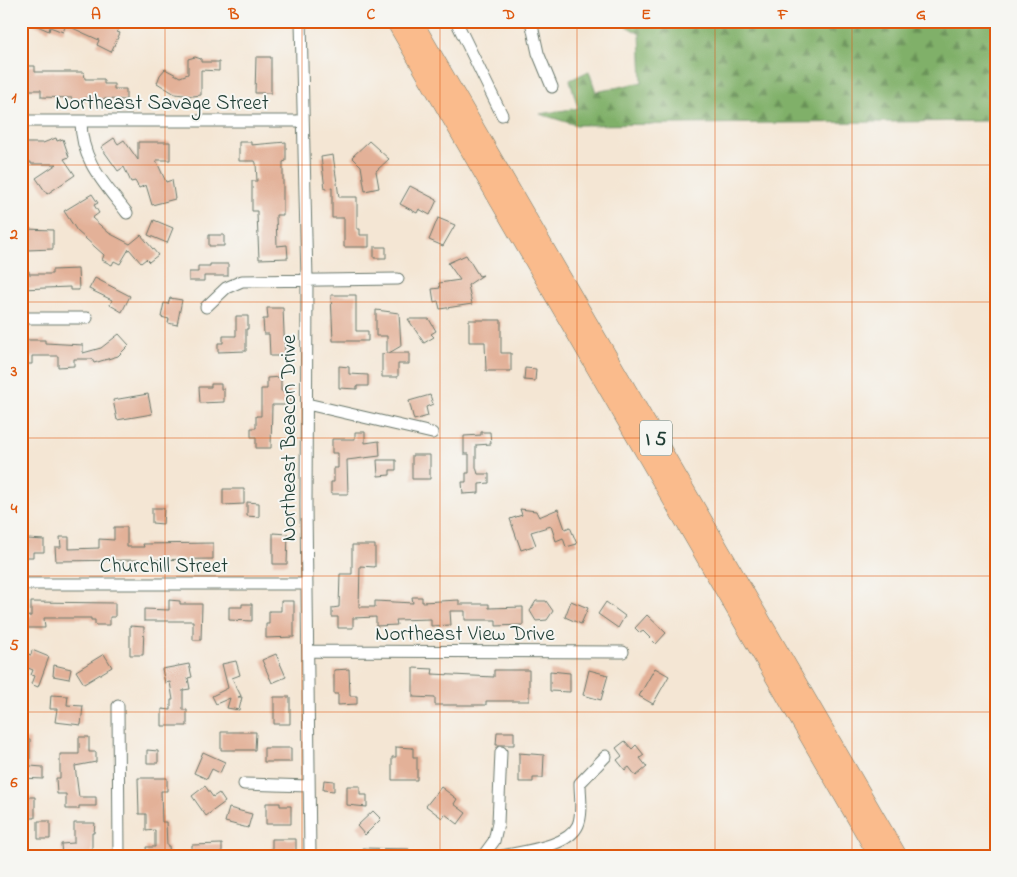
<svg xmlns="http://www.w3.org/2000/svg" width="1017" height="877" font-family="'Indie Flower',sans-serif">
  <defs>
    <pattern id="forest-firs" width="22" height="20" patternUnits="userSpaceOnUse" patternTransform="scale(1.25)"><rect width="22" height="20" fill="#80b069"/><path d="M5 1l3.5 6h-7zM16 11l3.5 6h-7z" fill="#689057"/></pattern>
  </defs>
  <rect width="100%" height="100%" fill="#f6f6f2"/>
  <filter id="ink" filterUnits="userSpaceOnUse"><feTurbulence type="fractalNoise" baseFrequency=".02" numOctaves="2"/><feDisplacementMap in="SourceGraphic" scale="10" xChannelSelector="R" yChannelSelector="G"/><feConvolveMatrix kernelMatrix="1 2 1 2 8 2 1 2 1" color-interpolation-filters="sRGB"/></filter>
  <filter id="wash" filterUnits="userSpaceOnUse"><feTurbulence type="fractalNoise" baseFrequency=".0096" numOctaves="4" result="noise"/><feDisplacementMap in="SourceGraphic" scale="20" xChannelSelector="R" yChannelSelector="G"/><feGaussianBlur stdDeviation="1.12" result="paint"/><feColorMatrix in="noise" values="0 0 0 0 0 0 0 0 0 0 0 0 0 0 0 0 0 1.4 0 .05"/><feComposite in="paint" operator="in"/></filter>
  <g filter="url(#wash)">
    <rect width="100%" height="100%" fill="#f4e6d4"/>
    <path fill="url(#forest-firs)" stroke="#50764e" d="M617 21H996V121L576 125 540 114 578 108 570 80 589 71 596 92 642 82 640 34Z"/>
    <g id="blocks">
      <path fill="#e3b198" d="M26 21H123L117 32 120 33 111 52 97 45 99 40 66 25 63 32 50 27 49 31Z
        M195 57 201 59V62H219V71L201 70V95L193 96 175 94 157 83 160 75 165 69 180 77 188 74V59Z
        M256 57H271V93H255Z
        M27 66H35V72H84L85 79H104V84H114V89H126V100L85 98V101H72V98L41 97V90H27Z
        M56 138 57 141 63 139 69 157 64 159 75 175 47 194 36 178 57 164H31V162H24V143H43Z
        M114 138 118 144 124 140 138 160V142H170V160H156L166 182 172 180 175 199 152 205 146 185 139 188 135 181 131 182 124 167 118 171 101 147Z
        M369 141 389 159 376 171 379 188 365 191 361 166 352 157Z
        M239 142H251V145L286 142V161L283 162V215H276L277 246 287 245 288 258 259 259 257 214V211H252V181H257L256 163 255 161H239Z
        M333 155 339 197H357V229H360V235H369V247H344V218H332V188L325 189 321 157Z
        M410 186 437 200 430 215 419 209 417 213 400 204Z
        M92 194 98 203 94 205 99 213 92 218 109 233 130 244 141 235 158 255 149 262 146 259 141 263 129 249 120 264 114 261 112 265 102 260 104 255 77 231 64 211Z
        M438 218 455 225 443 246 429 240Z
        M154 220 173 228 167 243 148 235Z
        M26 229 53 230V249L27 250Z
        M209 235H224V246H209Z
        M374 247H386V258H374Z
        M466 255 479 276 483 275 468 285 472 304 440 309 438 301 434 302 432 289 440 288 439 283 460 280 448 263Z
        M210 264H228V276H204V281H189V272H198V266H210Z
        M78 269 79 290H70V287L21 289V271H29V274H52V270Z
        M95 278 130 296 122 312 110 305 112 300 89 289Z
        M331 295H356V331H368V341H333Z
        M170 298 182 300 177 325 168 323 169 319 161 317 164 303 168 304Z
        M267 308H283L285 356H270L269 334H264L263 319H268Z
        M376 310 399 313 401 346 389 353H409V364H398V377H382V354L387 353V336H376Z
        M236 316H248V329H246V351L218 352V343H223V336H236Z
        M408 319H429L436 331 431 334 434 337 424 343Z
        M469 320H501V353H511V371H486L485 342H469Z
        M119 334 129 345 118 356 94 363 92 359H74V366L58 367V356H32V364H21V340H45V343L83 345V353L101 348Z
        M339 366 349 367V374L368 375V386H357V389L339 388Z
        M525 368 536 369 535 381 524 380Z
        M281 377V391L291 390V405H272L271 448H256V437H251V428H256V416H261V389H267V378Z
        M211 384H221V389H224V402L200 403 199 387H211Z
        M148 394 152 414 117 420 113 400Z
        M430 395 433 404 426 407 428 416 414 420 409 401Z
        M355 432H365V443L379 441 380 456 347 460 348 494H331V482H334V468H338V453H332V439H355Z
        M481 432H490L491 444 476 445V467L478 474H489V483L479 484V493L463 494 462 482H466V473H469V454H464V436L481 435Z
        M412 455H430V479H412Z
        M377 460H396V470H390V475L378 476Z
        M223 489H244V504L223 505Z
        M247 502 259 503V517L247 516Z
        M152 508H164L163 524 152 523Z
        M520 509 536 511 539 517 558 509 565 529 570 527 577 544 566 547 563 538 556 541 551 526 531 532 536 545 521 550 510 519 522 515Z
        M114 527H127V547H144L143 544 213 543V559L56 561 55 547H61L60 537H69V549L99 548V539L114 540Z
        M273 533 288 534 287 564H273Z
        M28 539 44 540V552H33V557H25V553H21V540Z
        M352 545H375V567L360 566 359 607H375V601L413 603 412 597H422V602L459 600V604H489V608L523 607V625L496 626V620H465V611H450L451 625 431 626V619L396 620 397 625 376 626V617L353 618V628H338V617H332V608L339 607 340 574H352Z
        M169 600 180 601V604H202L201 640H193V621H144V609L169 610Z
        M281 601H294V637L266 638V624H269V611H281Z
        M536 601H546L553 611 547 620 536 621 530 611Z
        M571 601 588 608 581 624 565 617Z
        M31 602 115 603V617H110V625H95V620H91V618H44L45 628H21V617L31 616Z
        M606 602 625 616 618 628 598 614Z
        M242 604H252V621L229 620V607H242Z
        M647 615 666 633 656 644 643 631 640 633 635 628Z
        M130 626 144 627 143 655H130Z
        M32 650 49 657 38 687 31 684 34 676 31 675 33 670 21 665 25 653 31 655Z
        M104 654 112 667 84 684 76 671Z
        M276 654 286 677 272 683 262 660Z
        M236 661 240 675 232 678 241 696 238 697H242L239 710 227 708 230 698 216 704 212 696 228 688 222 664Z
        M189 664 192 677 188 678 190 689 183 690V710H187V726H162V709L171 710V700H173L170 682 165 683 162 669Z
        M54 665 71 669 69 679 53 676Z
        M413 668 433 669 432 674 494 677V670H529V701H486V705H435V698L413 697Z
        M655 668 669 676 653 704 639 696Z
        M349 669 350 696H357V704L338 705V694H334V670Z
        M589 670 608 675 601 700 583 695Z
        M550 671 570 673V692L550 691Z
        M51 695 68 696 67 705 83 706 81 725 55 722 57 709H50Z
        M274 697H290V724H274Z
        M221 732H256L255 750H221Z
        M497 732H514V745H496Z
        M79 737H89V752H96V762L75 766 79 797H96V806H79V809H66V794H57L56 778H60V754H79Z
        M21 739H30V766L43 767V779L21 778Z
        M625 741 632 749 636 745 644 755 640 758 647 767 636 776 629 767 625 770 617 760 622 756 616 748Z
        M396 747 413 748V757H417V780H392V757H396Z
        M264 748H291V762H264Z
        M147 750 158 751V763H147Z
        M203 752 225 762 220 773 212 769 207 779 194 773Z
        M519 753 544 755 543 778H533V782H519Z
        M138 778H167V791H161L162 822H166L167 846H169L170 856H147L146 847H155V830L146 831V814H139Z
        M324 780 334 781V791L323 790Z
        M205 786 213 797 219 793 225 802 206 816 192 796Z
        M347 786H360V795H367V807L347 805Z
        M441 787 457 799 454 804 466 813 458 824 445 814 442 818 426 806Z
        M21 797H35V818H21Z
        M266 803H280V806H291V824H266Z
        M229 808 252 814 248 828 225 822Z
        M373 811 381 819 365 835 357 826Z
        M38 821H50V839H38Z
        M74 823H95L94 833H92V856H62L61 844 74 843Z
        M272 839H296V852H287V856H272Z
        M222 844V856H192V845Z
        M363 848 409 849V856H363Z"/>
    </g>
  </g>
  <g filter="url(#ink)">
    <use href="#blocks" fill-opacity="0" stroke="#6a786c" stroke-width="1"/>
    <g fill="none" stroke-linecap="round" stroke-linejoin="round">
      <g stroke="#6a786c" stroke-width="13">
        <path id="minor" d="M301 21 307 280 306 505 310 856
          M456 21 502 115
          M531 21 538 53 552 87
          M21 121H302
          M81 121C81 161 104 183 127 213
          M206 307 226 288 242 281 398 279
          M21 318H87
          M307 404 432 433
          M21 584H307
          M308 651 623 652
          M118 706 119 856
          M244 784 309 786
          M483 856 494 841 498 823 501 752
          M502 856C524 851 568 847 578 825 583 813 580 796 580 783L606 756"/>
      </g>
      <g stroke="#6a786c" stroke-width="19">
        <path id="highway" d="M395 21 878 856
          M413 21 898 856"/>
      </g>
      <use href="#minor" stroke="#fff" stroke-width="11"/>
      <use href="#highway" stroke="#fabb8c" stroke-width="18"/>
    </g>
  </g>
  <path fill="none" stroke="#de580e" stroke-width="1" stroke-opacity="0.55" d="M165 21V856M302 21V856M440 21V856M577 21V856M715 21V856M852 21V856M21 165H996M21 302H996M21 438H996M21 576H996M21 712H996"/>
  <g text-anchor="middle" stroke-width="4" stroke-linejoin="round" paint-order="stroke">
    <rect fill="#f6f6f2" stroke="#60746d" stroke-width="1" x="640" y="420.5" width="32" height="35" rx="4"/>
    <g font-size="20" font-weight="bold" fill="#1f3d34">
      <text x="656" y="445">I 5</text>
    </g>
    <g font-size="21" fill="#1f3d34" stroke="#f6f6f2">
      <text x="162" y="109">Northeast Savage Street</text>
      <text transform="translate(288 438) rotate(-90)" y="7">Northeast Beacon Drive</text>
      <text x="164" y="572">Churchill Street</text>
      <text x="465" y="640">Northeast View Drive</text>
    </g>
  </g>
  <rect width="1017" height="877" fill="none" stroke="#f6f6f2" stroke-width="55"/>
  <rect x="28" y="28" width="962" height="822" fill="none" stroke="#de580e" stroke-width="2"/>
  <g font-size="16" text-anchor="middle" font-weight="bold" fill="#de580e">
    <text x="96" y="19">A</text>
    <text x="234" y="19">B</text>
    <text x="371" y="19">C</text>
    <text x="509" y="19">D</text>
    <text x="646" y="19">E</text>
    <text x="783" y="19">F</text>
    <text x="921" y="19">G</text>
    <text x="14" y="102">1</text>
    <text x="14" y="239">2</text>
    <text x="14" y="376">3</text>
    <text x="14" y="513">4</text>
    <text x="14" y="650">5</text>
    <text x="14" y="787">6</text>
  </g>
</svg>
